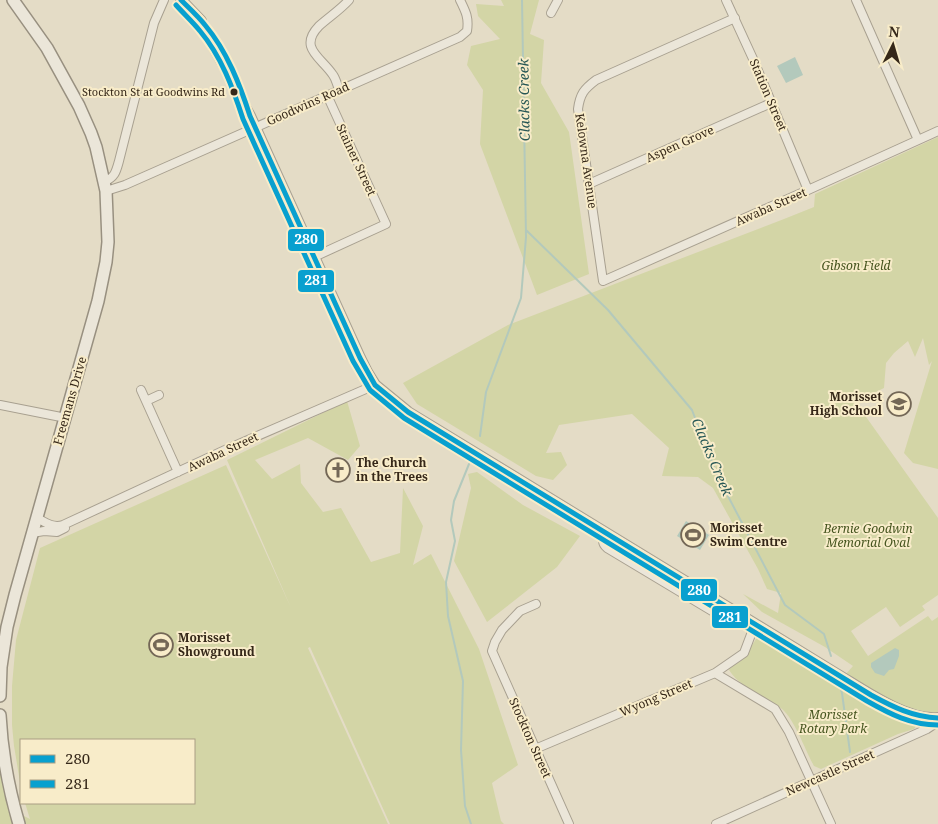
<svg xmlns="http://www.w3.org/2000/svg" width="938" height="824" font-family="'Noto Serif',serif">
  <rect width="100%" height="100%" fill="#e4dcc6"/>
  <path fill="#d3d5a6" d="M501 0H539L530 34 544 40 541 83 569 132 589 274 537 295 480 144 483 90 467 65 471 46 500 39 478 16 476 4 504 6Z
    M938 137V469L913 463 904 453 932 361 929 365 923 338 915 357 908 341 894 353 886 363 884 388 860 400 859 407 938 518V595L922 606 925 610 900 627 886 607 851 631 868 656 928 616 932 621 938 617V714L904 707 845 675 853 666 825 647 762 612 743 594 778 613 781 593 767 589 758 569 713 488 698 477 662 476 669 448 632 414 559 425 546 453 561 452 567 465 553 480 536 476 417 404 403 383 508 325 784 219 814 207 815 194Z
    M347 401 360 446 348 460 308 438 255 460 272 479 300 464 301 483 323 512 341 508 371 562 400 553 403 488 423 526 413 565 431 554 479 649 518 765 492 783 501 821 504 824H390L310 647 308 648 388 824H25L22 815 30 819 25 803H194V740H21V788L14 746 12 725V686L16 640 40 548 226 465 291 608 227 460Z
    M477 472 523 505 580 536 557 567 487 622 454 561 471 488 468 474Z
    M758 636H765L775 643 880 706 913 720 916 726 914 729 898 734 821 769 814 766C805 750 795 720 782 709 765 695 741 689 729 670 732 665 737 664 742 660 747 655 753 643 758 636Z
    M0 754 13 824H0Z"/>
  <path fill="#b3c9bc" d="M795 57 803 75 786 83 777 66Z
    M686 521 709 535 700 550 677 536Z
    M895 648 899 650V656L894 669 889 670 884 676 875 673 871 667V663Z"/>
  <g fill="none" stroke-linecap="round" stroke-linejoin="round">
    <path stroke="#b3c9bc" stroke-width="2" d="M526 230 608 310 692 410 718 477 785 605 824 634 831 656
      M480 436 486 392 521 298 526 237 522 0
      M469 464 454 501 451 520 455 541 446 582 448 616 463 681 461 750 465 806 471 824
      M840 686 842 693 850 752"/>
    <g stroke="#a8a090" stroke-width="10">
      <path id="minor" d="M726 0 754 61 808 190
        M856 0 918 140
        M551 13 558 0
        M735 18 596 80C584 89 580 94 578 109L603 281 808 190 938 131
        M339 89C337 85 336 79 333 75 321 57 298 48 319 26 329 17 340 10 349 0
        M104 182C115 177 116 172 119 161L154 23 164 0
        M589 184 771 103
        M106 191 125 185 460 37 467 31C469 18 466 12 460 0
        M314 257 386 224 327 95
        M141 390 146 401
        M159 395 146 401 178 472
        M0 405 66 418
        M37 518C46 523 53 528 63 525L225 450 375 385
        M32 533 44 531 57 532 65 528
        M606 534C603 539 601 543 607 548L712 611 718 612 730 609
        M536 604 520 611 502 630 495 642 492 651 569 824
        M715 673 775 709 789 732 831 824
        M535 749 715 673 744 653 755 624
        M716 824 927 729 933 725 934 718"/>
    </g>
    <g stroke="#a8a090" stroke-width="12">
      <path id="tertiary" d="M181 0 201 21
        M197 17 230 76 242 102 250 116 360 358 367 372 375 385 408 412 835 673C862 689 906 721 938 718"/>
    </g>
    <g stroke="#989080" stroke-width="14">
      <path id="secondary" d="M0 696 1 667 7 627 15 595 98 301 106 262 108 242 106 191 96 147 91 133 79 106 47 48 13 0
        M0 715C2 753 8 787 19 824"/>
    </g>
    <use href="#minor" stroke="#ebe6d9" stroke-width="8"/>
    <use href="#tertiary" stroke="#ebe6d9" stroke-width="10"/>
    <use href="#secondary" stroke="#ebe6d9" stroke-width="11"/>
    <g stroke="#f8ecc9" stroke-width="9">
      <path id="bus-1" d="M181 0C189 8 198 16 205 25 227 51 240 85 250 116L360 358 375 385 408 412 871 695C893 707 913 717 938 718"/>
    </g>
    <g stroke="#f8ecc9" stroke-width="9">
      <path id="bus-2" d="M176 5C184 14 193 22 200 31 221 56 233 88 243 119L353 361 370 390 404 418 867 701C890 714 911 725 938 725"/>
    </g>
    <use href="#bus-1" stroke="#08a0cf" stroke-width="5"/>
    <use href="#bus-2" stroke="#08a0cf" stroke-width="5"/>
  </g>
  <defs>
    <g id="school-ring" transform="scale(1.25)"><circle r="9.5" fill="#f8ecc9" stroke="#736756" stroke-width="1.5"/><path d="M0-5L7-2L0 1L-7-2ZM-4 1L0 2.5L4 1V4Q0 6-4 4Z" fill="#736756"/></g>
    <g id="church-ring" transform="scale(1.25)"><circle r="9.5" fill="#f8ecc9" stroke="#736756" stroke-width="1.5"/><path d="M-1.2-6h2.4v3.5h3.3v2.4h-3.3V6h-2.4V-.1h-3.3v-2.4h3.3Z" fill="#736756"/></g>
    <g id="stadium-ring" transform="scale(1.25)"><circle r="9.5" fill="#f8ecc9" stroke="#736756" stroke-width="1.5"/><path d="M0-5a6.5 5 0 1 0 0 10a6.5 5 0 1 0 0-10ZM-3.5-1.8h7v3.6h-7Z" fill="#736756"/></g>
  </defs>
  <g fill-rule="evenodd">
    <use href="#school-ring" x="899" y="404"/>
    <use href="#church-ring" x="338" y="470"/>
    <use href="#stadium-ring" x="693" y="535"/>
    <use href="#stadium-ring" x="161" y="645"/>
  </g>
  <circle fill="#362819" stroke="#f8ecc9" stroke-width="2" cx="234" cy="92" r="4.5"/>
  <g text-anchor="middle" stroke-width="4" stroke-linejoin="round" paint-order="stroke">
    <g font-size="11" fill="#362819" stroke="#f8ecc9" text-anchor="end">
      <text x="225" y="96">Stockton St at Goodwins Rd</text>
    </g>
    <g font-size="12" fill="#362819" stroke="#f8ecc9">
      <text transform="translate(768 95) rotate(67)" y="4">Station Street</text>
      <text transform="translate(308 104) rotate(-24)" y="4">Goodwins Road</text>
      <text transform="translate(680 144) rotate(-24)" y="4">Aspen Grove</text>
      <text transform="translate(356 160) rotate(65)" y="4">Stainer Street</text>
      <text transform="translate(586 161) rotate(82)" y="4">Kelowna Avenue</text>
      <text transform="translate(771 207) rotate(-24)" y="4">Awaba Street</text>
      <text transform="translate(70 401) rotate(-74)" y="4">Freemans Drive</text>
      <text transform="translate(223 452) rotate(-25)" y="4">Awaba Street</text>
      <text transform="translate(656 698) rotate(-23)" y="4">Wyong Street</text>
      <text transform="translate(530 738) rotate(66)" y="4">Stockton Street</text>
      <text transform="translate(830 773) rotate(-24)" y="4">Newcastle Street</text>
    </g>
    <g font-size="12" font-style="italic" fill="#45541e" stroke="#f8ecc9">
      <text x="856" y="270">Gibson Field</text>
      <text x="868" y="533">Bernie Goodwin<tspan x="868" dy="14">Memorial Oval</tspan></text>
      <text x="833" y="719">Morisset<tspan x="833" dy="14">Rotary Park</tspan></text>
    </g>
    <g font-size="12" font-weight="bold" fill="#362819" stroke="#f8ecc9" text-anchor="start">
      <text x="882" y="401" text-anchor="end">Morisset<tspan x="882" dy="14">High School</tspan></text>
      <text x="356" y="467">The Church<tspan x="356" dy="14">in the Trees</tspan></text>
      <text x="710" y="532">Morisset<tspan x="710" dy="14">Swim Centre</tspan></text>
      <text x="178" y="642">Morisset<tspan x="178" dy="14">Showground</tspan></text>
    </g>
    <g font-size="14" font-style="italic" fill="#275755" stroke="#f8ecc9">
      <text transform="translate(524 100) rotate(-91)" y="5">Clacks Creek</text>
      <text transform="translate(712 457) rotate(67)" y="5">Clacks Creek</text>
    </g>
  </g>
  <g stroke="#f8ecc9" stroke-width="2">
    <rect x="287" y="228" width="38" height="24" rx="5" fill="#08a0cf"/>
    <rect x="297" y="269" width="38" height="24" rx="5" fill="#08a0cf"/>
    <rect x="680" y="578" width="38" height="24" rx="5" fill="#08a0cf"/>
    <rect x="711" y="605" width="38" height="24" rx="5" fill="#08a0cf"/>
  </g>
  <g font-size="14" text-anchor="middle" font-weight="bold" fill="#fff">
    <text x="306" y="244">280</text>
    <text x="316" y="285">281</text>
    <text x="699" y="595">280</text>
    <text x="730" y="622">281</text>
  </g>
  <rect x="20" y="739" width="175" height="65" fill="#f8ecc9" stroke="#aa9e83"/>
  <rect x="30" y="755" width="25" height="8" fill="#08a0cf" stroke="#aa9e83"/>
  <text x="65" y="764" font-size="15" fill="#362819">280</text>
  <rect x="30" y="780" width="25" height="8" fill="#08a0cf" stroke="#aa9e83"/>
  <text x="65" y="789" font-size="15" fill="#362819">281</text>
  <g transform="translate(893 45) rotate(5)" stroke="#f8ecc9" stroke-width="4" paint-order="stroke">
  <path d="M0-4L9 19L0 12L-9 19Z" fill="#362819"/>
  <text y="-8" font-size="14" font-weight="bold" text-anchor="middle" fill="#362819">N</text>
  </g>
</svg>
